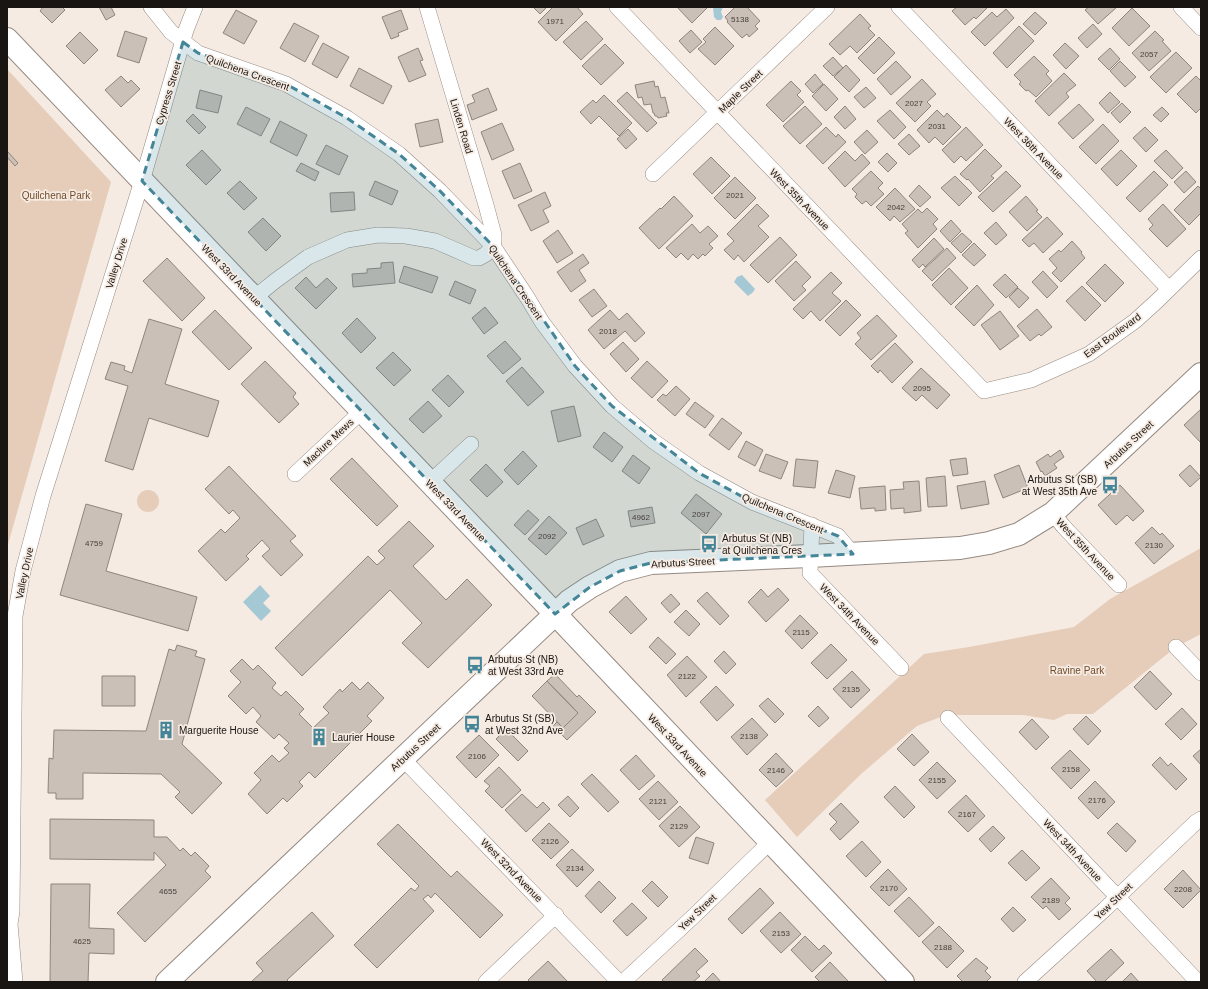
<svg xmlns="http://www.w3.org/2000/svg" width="1208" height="989" font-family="Helvetica,sans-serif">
  <rect width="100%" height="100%" fill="#f6ebe2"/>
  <path fill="#e5cdb9" d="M7 69 111 182 7 548Z
    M137 501a11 11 0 1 1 22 0a11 11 0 1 1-22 0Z
    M1201 548V634L1176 647 1093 714H1067L1054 720 1023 715H946L917 726 860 775 797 837 765 800 924 654 969 647 1074 627 1110 599Z"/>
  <path fill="#a4c8d4" d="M713 7H723L721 12 723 17 721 20H717L714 17Z
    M742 275 755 289C752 294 752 293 748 296L734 282 737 277Z
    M260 585 270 596 263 603 271 611 261 621 243 602Z"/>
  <path fill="#cbc0b7" stroke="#8f857c" d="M43 7H62L65 10 52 23 40 11Z
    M99 7H111L115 15 106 20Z
    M533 7H547L540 14Z
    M553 7H577L583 14 556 41 538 22Z
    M677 7H708L692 23Z
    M735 7H747L760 21 755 26 758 29 749 37 747 34 742 38 727 22 728 21 725 17Z
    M957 7H988L976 19 974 17 965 25 952 11Z
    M1089 7H1117L1098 24 1085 10Z
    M1132 8 1150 26 1129 46 1112 28Z
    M1006 9 1014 18 985 46 971 32 992 12 997 17Z
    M236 10 257 21 244 44 223 33Z
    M401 10 408 29 398 33 399 36 391 39 382 17Z
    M1035 12 1047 23 1035 35 1023 24Z
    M860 14 871 26 868 28 875 35 857 53 850 46 840 55 829 44Z
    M586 21 603 39 581 60 563 42Z
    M294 23 319 36 305 62 280 48Z
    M1093 24 1102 34 1087 48 1078 38Z
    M1019 26 1034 41 1007 68 993 53Z
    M715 27 734 46 715 65 698 49 706 42 703 39Z
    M691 30 702 42 690 53 679 41Z
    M125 31 147 38 139 63 117 56Z
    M1155 31 1164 40 1162 41 1171 51 1149 71 1132 53Z
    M80 32 98 50 84 64 66 46Z
    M879 37 895 53 874 74 858 58Z
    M323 43 349 57 337 78 312 64Z
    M1065 43 1079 56 1066 69 1053 55Z
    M605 44 624 63 601 85 582 66Z
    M418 48 423 60 420 61 426 75 409 82 398 57Z
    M1110 48 1120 59 1109 70 1098 59Z
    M1176 52 1192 68 1166 93 1150 77Z
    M1034 56 1049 71 1046 74 1052 81 1036 97 1028 90 1026 91 1019 84 1021 82 1014 75Z
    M833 57 843 68 833 76 823 66Z
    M896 61 911 77 891 95 877 79Z
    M1120 61 1136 77 1125 87 1110 71Z
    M846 65 860 80 849 92 834 77Z
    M359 68 392 86 383 104 350 86Z
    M1064 73 1076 85 1066 93 1069 97 1049 116 1035 101Z
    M815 74 823 84 813 93 805 84Z
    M121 76 128 83 131 80 140 89 121 107 105 90Z
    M1196 76 1201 81V108L1196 113 1177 94Z
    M922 79 936 94 927 102 931 106 915 122 896 103Z
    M654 81 655 87 658 86 661 98 665 97 669 113H666L667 116 658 118 657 116H655L654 113H653L651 104 644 105 642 97 638 98 635 85Z
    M791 81 801 91 797 95 804 102 783 122 766 105Z
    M824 84 838 99 826 111 812 96Z
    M866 87 876 98 864 108 854 97Z
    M488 88 497 110 472 120 467 105 475 102 472 95Z
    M200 90 222 96 218 113 196 108Z
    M627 92 657 123 647 132 617 101Z
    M1110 92 1120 102 1108 113 1099 103Z
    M604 95 632 123 619 136 599 116 591 124 580 112 593 100 596 103Z
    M1122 103 1131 112 1120 123 1111 113Z
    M1079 104 1094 120 1073 139 1058 123Z
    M805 106 822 124 800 144 783 126Z
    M845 106 856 119 845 129 834 117Z
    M246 107 270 119 261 136 237 124Z
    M1162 107 1169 114 1161 122 1153 115Z
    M890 110 906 127 894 139 877 121Z
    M937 110 944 117 947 113 961 127 943 145 935 137 929 143 917 130Z
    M193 114 206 127 199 134 186 121Z
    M438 119 443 142 420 147 415 124Z
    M280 121 307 135 297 156 270 142Z
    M502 123 514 150 492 160 481 132Z
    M1103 124 1119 141 1096 164 1079 147Z
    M826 127 836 137 838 134 846 142 823 164 806 146Z
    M966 127 983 145 966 161 961 156 954 163 942 150Z
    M1145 127 1158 140 1146 152 1133 138Z
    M628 129 637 139 626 149 617 139Z
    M867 130 878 142 865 154 854 142Z
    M909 134 920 146 909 155 898 144Z
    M326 145 348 156 339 175 316 164Z
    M985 149 1002 166 991 176 994 178 980 192 968 179 967 180 960 174Z
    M202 150 221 170 206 185 186 165Z
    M1121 150 1137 166 1117 186 1101 169Z
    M1166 150 1183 168 1172 179 1154 161Z
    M7 151 18 163 15 166 7 157Z
    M845 151 855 161 862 154 870 163 845 187 828 168Z
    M887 153 897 163 888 172 878 162Z
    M711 157 730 176 712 194 693 174Z
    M301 163 319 172 315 181 296 171Z
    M520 163 532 191 514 199 502 171Z
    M871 171 883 183 878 188 884 194 871 206 866 201 862 204 855 197 857 194 852 189Z
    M1006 171 1021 186 993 212 978 197Z
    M1154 171 1168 185 1140 212 1126 198Z
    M1186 171 1196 182 1184 193 1174 182Z
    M955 176 972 193 959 206 941 188Z
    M735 177 756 198 735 219 714 198Z
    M240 181 257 198 244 210 227 193Z
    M375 181 398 191 392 205 369 195Z
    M919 185 931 197 920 207 909 196Z
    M1198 186 1201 189V213L1189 225 1174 210Z
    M895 188 915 209 900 222 894 216 890 221 876 207Z
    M354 192 355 210 331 212 330 193Z
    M545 192 551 206 543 210 549 222 531 231 518 205Z
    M674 196 693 216 659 249 639 228 660 208 661 209Z
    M1026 196 1038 210 1036 211 1042 217 1027 231 1009 212Z
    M757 204 769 216 758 226 769 237 744 262 738 255 734 260 724 250 734 241 727 234Z
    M1163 204 1186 229 1167 247 1149 229 1153 225 1148 219Z
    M927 208 938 219 933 224 937 229 918 248 905 233 908 231 902 224 918 209 922 213Z
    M1047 217 1063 234 1043 253 1034 243 1029 247 1022 240Z
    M263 218 281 236 266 251 248 232Z
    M951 220 961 231 950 242 940 231Z
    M996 222 1007 235 996 245 984 233Z
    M692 224 700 233 708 226 718 236 709 244 713 248 705 256 703 254 698 259 693 254 688 260 681 253 676 258 666 248Z
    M558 230 573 253 557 263 543 241Z
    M962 233 972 242 961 253 951 243Z
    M780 237 797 255 768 283 750 265Z
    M934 238 944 249 925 267 923 264 919 268 912 260Z
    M1072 241 1082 252 1081 253 1085 258 1061 282 1052 273 1057 268 1049 259 1059 250 1061 252Z
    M974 243 986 255 974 266 962 255Z
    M947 248 956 258 932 281 922 271Z
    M583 254 589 263 579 270 586 281 571 292 557 272Z
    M167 258 205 298 182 321 143 281Z
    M796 261 811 277 802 286 806 290 794 301 775 281Z
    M393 262 395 283 353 287 352 274 367 273V269L381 268V263Z
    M1105 264 1124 283 1105 302 1086 283Z
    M404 266 438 277 432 293 399 282Z
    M949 268 968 288 951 305 932 285Z
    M1043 271 1058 287 1047 298 1032 282Z
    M831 272 842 283 832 293 841 301 820 321 811 311 803 319 793 309Z
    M1005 274 1018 287 1006 298 993 285Z
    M306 277 316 288 327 278 337 288 316 309 295 288Z
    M455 281 476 290 470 304 449 295Z
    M977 285 994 305 974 326 955 307Z
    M1082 286 1101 305 1085 321 1066 301Z
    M1018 288 1029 298 1019 308 1009 297Z
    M594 289 607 306 592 317 579 300Z
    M846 300 861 315 840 336 825 321Z
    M485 307 498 323 484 334 472 318Z
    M1037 309 1052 327 1041 336 1039 334 1030 341 1017 326Z
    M215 310 252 348 229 370 192 332Z
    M610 310 619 320 627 313 645 333 635 342 625 331 604 349 588 330Z
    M1000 311 1019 336 1000 350 981 325Z
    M877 315 897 336 871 360 855 344 861 338 857 333Z
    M357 318 376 338 361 353 342 333Z
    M149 319 182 329 165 384 219 401 208 437 149 418 133 470 105 461 128 386 105 379 111 362 125 366 124 370 132 373Z
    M505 341 521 359 503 374 487 356Z
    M623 342 639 359 626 372 610 354Z
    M895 343 913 362 892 383 880 370 878 373 871 366Z
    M393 352 411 370 394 386 376 368Z
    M265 361 296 393 293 397 299 404 279 423 241 384Z
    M647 361 668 381 652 398 631 378Z
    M522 367 544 392 528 406 506 381Z
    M921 368 950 395 937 409 922 395 916 401 902 388Z
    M448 375 464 392 449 407 432 390Z
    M676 386 690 399 675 416 657 400 663 394 666 396Z
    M428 401 442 416 423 433 409 419Z
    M695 402 714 416 705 428 686 414Z
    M574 406 581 436 558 442 551 411Z
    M1201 409V443L1184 425Z
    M722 418 742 433 729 450 709 435Z
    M604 432 623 447 612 462 593 447Z
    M746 441 763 450 755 466 738 457Z
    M1060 450 1064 457 1054 464 1057 468 1045 476 1042 471 1041 472 1036 462 1048 454 1050 457Z
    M523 451 537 466 518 485 504 470Z
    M766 454 788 462 781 479 759 471Z
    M633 455 650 468 639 484 622 471Z
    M352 458 398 506 377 526 330 479Z
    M966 458 968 474 953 476 950 460Z
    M796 459 818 461 815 488 793 486Z
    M486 464 503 482 487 497 470 480Z
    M1019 465 1028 488 1003 498 994 475Z
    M1190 465 1201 477 1190 487 1179 475Z
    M229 466 296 536 290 541 303 555 281 576 262 556 270 549 262 540 246 556 249 559 226 581 198 551 221 529 225 533 240 518 233 510 229 514 205 489Z
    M836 470 855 476 850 498 828 493Z
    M945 476 947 506 928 507 926 478Z
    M919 481 921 511 904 513V508L891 509 890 490 904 489 903 482Z
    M985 481 989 504 961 509 957 486Z
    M1120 485 1144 511 1133 521 1127 515 1116 525 1098 505Z
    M885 486 886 510 875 511V508L861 509 859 488Z
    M696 494 722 514 706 534 681 513Z
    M86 504 122 514 106 571 197 597 188 631 60 595Z
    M652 507 655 523 631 527 628 511Z
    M528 510 539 520 525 535 514 525Z
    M549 516 567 533 546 555 528 539Z
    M596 519 604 536 583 545 576 528Z
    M409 521 434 546 413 566 446 600 467 579 492 605 428 668 402 643 422 623 390 590 302 676 275 648 368 556 377 565 385 558 378 551Z
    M1152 527 1160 535 1162 533 1174 546 1154 564 1135 543Z
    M778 588 789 600 766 622 748 602 761 589 768 597Z
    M707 592 729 616 720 625 697 601Z
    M671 594 680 604 670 613 661 603Z
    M626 596 647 619 631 634 609 612Z
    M686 610 700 624 689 636 674 622Z
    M800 615 818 633 802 649 785 631Z
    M658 637 676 654 666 664 649 647Z
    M831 644 847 660 827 679 811 663Z
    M177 645 197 651 195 656 205 659 182 744 222 783 192 814 175 797 180 792 161 774 83 773V799H56V793H48L49 758 53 759 54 730 146 731 169 649 175 651Z
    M724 651 736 664 726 674 714 661Z
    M687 656 707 677 686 697 667 675Z
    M242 659 253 670 258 665 276 683 272 688 281 696 286 691 304 709 299 714 313 728 329 713 323 707 340 689 342 692 352 682 360 690 368 682 384 698 367 716 372 721 315 778 309 772 299 782 303 786 287 802 283 798 267 814 248 794 261 780 254 773 272 755 279 762 289 753 284 748 289 743 279 734 274 739 256 722 261 716 253 707 246 714 228 696 241 682 230 671Z
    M852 671 870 690 851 708 833 689Z
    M1150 671 1172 694 1156 710 1134 687Z
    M555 674 577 697 579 695 596 712 567 740 553 726 557 722 563 728 578 713 547 681Z
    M102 676H135V706H102Z
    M547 681 578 713 563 728 532 696Z
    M716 686 734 705 717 721 700 702Z
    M768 698 784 714 775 723 759 706Z
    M818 706 829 718 819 727 808 716Z
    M1182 708 1197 724 1181 740 1165 724Z
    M1086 716 1101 731 1088 745 1073 729Z
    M752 718 768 735 747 755 731 737Z
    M1032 719 1049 737 1036 750 1019 732Z
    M506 729 528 751 518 761 496 739Z
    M912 734 929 752 914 766 897 749Z
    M479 735 499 755 476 778 456 757Z
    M1201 749V765L1193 756Z
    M1070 750 1090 770 1071 789 1051 768Z
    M776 753 793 771 776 787 759 770Z
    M636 755 655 776 639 790 620 770Z
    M1160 757 1168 766 1171 763 1187 779 1176 790 1152 765Z
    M937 762 956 781 937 799 919 780Z
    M499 767 521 790 502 808 485 791 490 786 484 781Z
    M592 774 619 802 608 812 581 784Z
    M658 781 678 802 659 820 639 799Z
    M1095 781 1115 802 1098 819 1078 798Z
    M895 786 915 807 904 818 884 797Z
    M522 794 537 808 543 802 550 809 526 832 505 810Z
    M966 795 985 816 968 832 948 812Z
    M568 796 579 808 570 817 558 805Z
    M841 803 859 822 840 840 830 829 837 822 829 814Z
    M680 806 700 827 679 847 659 826Z
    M50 819 154 820V837H167L180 851 183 848 191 856 195 852 209 866 205 871 211 877 145 942 117 913 166 865 154 852V860L50 859Z
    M549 823 569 842 551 859 532 840Z
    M1117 823 1136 841 1126 852 1107 833Z
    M398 824 451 877 457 871 503 915 480 938 435 893 431 898 428 895 423 899 434 911 377 968 354 945 411 888 415 891 419 886 377 844Z
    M993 826 1005 838 991 852 979 839Z
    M696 837 714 843 708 864 689 858Z
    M862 841 881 862 866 877 846 856Z
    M572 849 594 870 577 887 556 865Z
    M1022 850 1040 868 1026 881 1008 863Z
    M888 869 907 889 889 906 870 887Z
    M1183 870 1201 890 1183 908 1164 889Z
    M1051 878 1070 898 1065 903 1071 909 1059 920 1046 906 1043 909 1031 897Z
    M599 881 616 898 601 913 585 896Z
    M652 881 668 897 658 907 642 891Z
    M51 884H90L89 928 114 929V954L89 953 88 982H50Z
    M760 888 774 903 742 934 728 919Z
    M909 897 934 923 919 937 894 911Z
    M632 903 647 918 627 936 613 921Z
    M1013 907 1026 920 1013 932 1001 919Z
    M312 912 334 936 287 980 289 982H251L263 971 256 963Z
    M780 912 801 934 781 953 760 931Z
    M939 926 964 951 947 968 922 942Z
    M805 936 819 950 824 945 832 953 812 972 791 950Z
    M695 948 708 961 696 972 700 976 693 982H664L662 980Z
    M1111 949 1124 963 1104 982H1097L1087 971Z
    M976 958 988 968 985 971 991 977 986 982H963L957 976Z
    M548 961 568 982H530L528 980Z
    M830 962 849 982H820L815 977Z
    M713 973 721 982H704Z
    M1131 973 1139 982H1122Z"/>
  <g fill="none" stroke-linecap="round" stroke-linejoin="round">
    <g stroke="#958a82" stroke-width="16">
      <path id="street" d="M151 7 171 32 198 53 286 84 347 118 399 154 440 191 493 246 527 297 542 322 575 366 612 406 653 441 699 473 752 502 838 536 853 554
        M617 7 984 391 1031 380 1089 354 1135 321 1157 301 1201 258
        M899 7 1169 289
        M1181 7 1201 28
        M653 174 827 7
        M254 298 275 281 308 257 347 240 378 235 406 236 435 241 474 258H479L486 254 493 246 494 241V235L486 205 427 7
        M295 474 362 411
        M429 483 471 444
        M1053 513 1063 526 1119 585
        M812 525 810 573 901 668
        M1176 647 1201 673
        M948 718 1198 982
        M403 759 619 982
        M15 982 10 924 12 911 15 616 23 571 43 496 142 181 186 30 195 7
        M486 982 556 915
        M623 982 696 914 770 842
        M1025 982 1105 909 1196 822 1201 819"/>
    </g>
    <g stroke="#958a82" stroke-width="24">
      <path id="secondary" d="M7 39 543 601 903 982
        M167 982 569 601 590 587 620 571 651 563 810 556 960 548 989 543 1019 534 1053 513 1201 374"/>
    </g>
    <use href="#street" stroke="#fff" stroke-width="15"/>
    <use href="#secondary" stroke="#fff" stroke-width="22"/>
  </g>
  <path fill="#448598" fill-opacity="0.2" stroke="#448598" stroke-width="3" stroke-dasharray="8 5" stroke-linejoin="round" d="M183 42 198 53 286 84 347 118 399 154 440 191 493 246 575 366 612 406 699 473 752 502 838 536 853 554 651 563 620 571 590 587 555 614 142 181Z"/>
  <defs>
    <g id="bus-bare" transform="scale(1.38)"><path d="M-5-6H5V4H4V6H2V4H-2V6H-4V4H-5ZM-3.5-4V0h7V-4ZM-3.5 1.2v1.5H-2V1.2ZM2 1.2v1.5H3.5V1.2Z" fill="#448598" stroke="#f6ebe2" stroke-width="2.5" paint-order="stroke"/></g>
    <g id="building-bare" transform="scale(1.38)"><path d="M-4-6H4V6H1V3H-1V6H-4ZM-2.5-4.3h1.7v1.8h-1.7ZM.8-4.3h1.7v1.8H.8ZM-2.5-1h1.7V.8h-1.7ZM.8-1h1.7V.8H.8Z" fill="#448598" stroke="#f6ebe2" stroke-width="2.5" paint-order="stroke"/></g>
  </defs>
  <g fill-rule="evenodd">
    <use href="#bus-bare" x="1110" y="485"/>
    <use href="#bus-bare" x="709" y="544"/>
    <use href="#bus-bare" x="475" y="665"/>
    <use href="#bus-bare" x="472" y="724"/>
    <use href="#building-bare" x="166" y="730"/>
    <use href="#building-bare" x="319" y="737"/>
  </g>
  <g text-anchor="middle" stroke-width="3.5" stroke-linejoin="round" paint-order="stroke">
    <g font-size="8" fill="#46403b">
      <text x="740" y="22">5138</text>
      <text x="555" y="24">1971</text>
      <text x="1149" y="57">2057</text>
      <text x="914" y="106">2027</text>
      <text x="937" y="129">2031</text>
      <text x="735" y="198">2021</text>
      <text x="896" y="210">2042</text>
      <text x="608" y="334">2018</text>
      <text x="922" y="391">2095</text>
      <text x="701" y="517">2097</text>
      <text x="641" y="520">4962</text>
      <text x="547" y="539">2092</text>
      <text x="94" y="546">4759</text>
      <text x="1154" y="548">2130</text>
      <text x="801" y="635">2115</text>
      <text x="687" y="679">2122</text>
      <text x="851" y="692">2135</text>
      <text x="749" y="739">2138</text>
      <text x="477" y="759">2106</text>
      <text x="1071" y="772">2158</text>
      <text x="776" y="773">2146</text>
      <text x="937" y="783">2155</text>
      <text x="1097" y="803">2176</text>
      <text x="658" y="804">2121</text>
      <text x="967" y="817">2167</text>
      <text x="679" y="829">2129</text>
      <text x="550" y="844">2126</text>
      <text x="575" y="871">2134</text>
      <text x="889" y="891">2170</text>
      <text x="1183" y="892">2208</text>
      <text x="168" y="894">4655</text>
      <text x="1051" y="903">2189</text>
      <text x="781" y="936">2153</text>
      <text x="82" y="944">4625</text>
      <text x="943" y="950">2188</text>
    </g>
    <g font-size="10" fill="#191512" stroke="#f6ebe2">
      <text transform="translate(248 72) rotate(20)" y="4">Quilchena Crescent</text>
      <text transform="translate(740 91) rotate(-44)" y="4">Maple Street</text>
      <text transform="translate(168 93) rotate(-73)" y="4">Cypress Street</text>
      <text transform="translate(462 126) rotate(73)" y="4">Linden Road</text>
      <text transform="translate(1034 148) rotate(46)" y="4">West 36th Avenue</text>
      <text transform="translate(800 199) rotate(46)" y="4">West 35th Avenue</text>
      <text transform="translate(116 263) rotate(-73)" y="4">Valley Drive</text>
      <text transform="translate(232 275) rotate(46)" y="4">West 33rd Avenue</text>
      <text transform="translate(516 282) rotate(56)" y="4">Quilchena Crescent</text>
      <text transform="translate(1112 335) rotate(-36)" y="4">East Boulevard</text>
      <text transform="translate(328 442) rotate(-43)" y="4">Maclure Mews</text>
      <text transform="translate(1128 444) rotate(-43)" y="4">Arbutus Street</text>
      <text transform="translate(456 510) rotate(46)" y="4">West 33rd Avenue</text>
      <text transform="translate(783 513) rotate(23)" y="4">Quilchena Crescent</text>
      <text transform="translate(1086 549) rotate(47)" y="4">West 35th Avenue</text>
      <text transform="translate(683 562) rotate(-3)" y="4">Arbutus Street</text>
      <text transform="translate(24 573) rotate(-78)" y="4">Valley Drive</text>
      <text transform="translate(850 614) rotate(46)" y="4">West 34th Avenue</text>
      <text transform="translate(678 745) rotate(47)" y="4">West 33rd Avenue</text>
      <text transform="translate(415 747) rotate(-43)" y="4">Arbutus Street</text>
      <text transform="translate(1073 850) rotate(47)" y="4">West 34th Avenue</text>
      <text transform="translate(512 870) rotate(46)" y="4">West 32nd Avenue</text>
      <text transform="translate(1113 901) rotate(-44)" y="4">Yew Street</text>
      <text transform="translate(697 912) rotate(-44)" y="4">Yew Street</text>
    </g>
    <g font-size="10" fill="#714b28" stroke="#f6ebe2">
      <text x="56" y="199">Quilchena Park</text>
      <text x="1077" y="674">Ravine Park</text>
    </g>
    <g font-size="10" fill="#191512" stroke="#f6ebe2" text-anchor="start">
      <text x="1097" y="483" text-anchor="end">Arbutus St (SB)<tspan x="1097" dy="12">at West 35th Ave</tspan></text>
      <text x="722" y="542">Arbutus St (NB)<tspan x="722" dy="12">at Quilchena Cres</tspan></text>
      <text x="488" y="663">Arbutus St (NB)<tspan x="488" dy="12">at West 33rd Ave</tspan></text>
      <text x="485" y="722">Arbutus St (SB)<tspan x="485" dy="12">at West 32nd Ave</tspan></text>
      <text x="179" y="734">Marguerite House</text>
      <text x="332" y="741">Laurier House</text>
    </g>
  </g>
  <rect width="1208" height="989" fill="none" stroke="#191512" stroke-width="16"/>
</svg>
